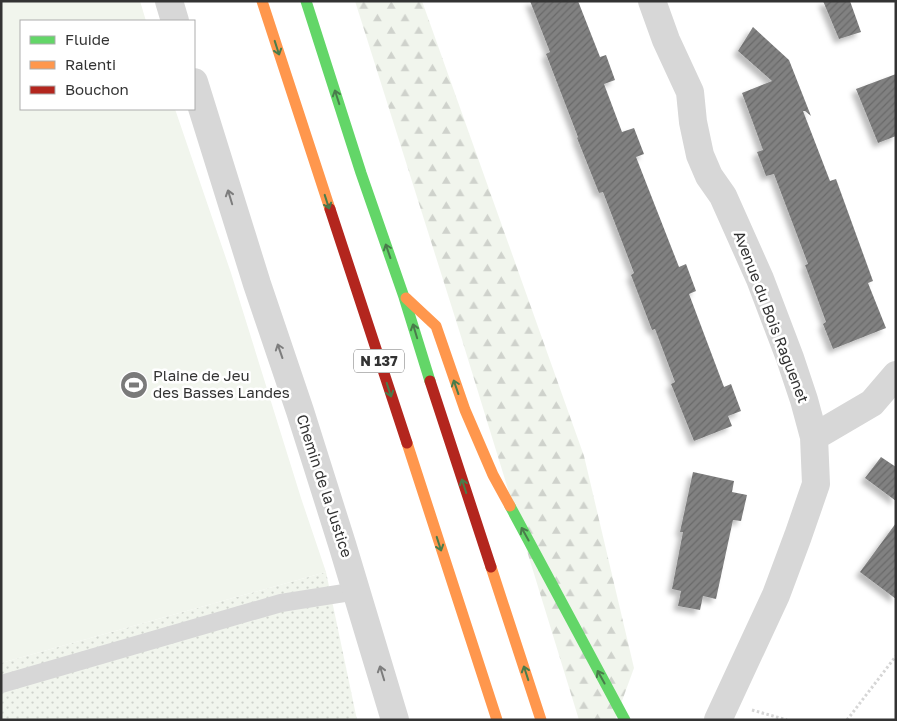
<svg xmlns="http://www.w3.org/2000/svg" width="897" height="721" font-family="'Golos Text',sans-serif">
  <defs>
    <pattern id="grass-dots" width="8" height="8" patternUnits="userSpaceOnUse" patternTransform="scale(1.25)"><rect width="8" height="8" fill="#f1f5ed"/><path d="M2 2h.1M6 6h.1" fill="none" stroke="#cfd2cc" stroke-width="1.8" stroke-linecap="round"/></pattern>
    <pattern id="forest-firs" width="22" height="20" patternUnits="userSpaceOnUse" patternTransform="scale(1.25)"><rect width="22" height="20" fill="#f1f5ed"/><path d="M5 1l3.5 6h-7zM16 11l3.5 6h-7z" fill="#cfd2cc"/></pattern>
    <pattern id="building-hatch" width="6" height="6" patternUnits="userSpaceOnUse" patternTransform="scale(1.25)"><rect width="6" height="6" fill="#818181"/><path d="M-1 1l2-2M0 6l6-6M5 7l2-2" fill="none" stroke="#6a6a6a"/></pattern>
    <filter id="shadow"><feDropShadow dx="-4.5" dy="4.5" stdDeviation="2.5" flood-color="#0004"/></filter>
  </defs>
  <rect width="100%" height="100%" fill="#fff"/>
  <path fill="url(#grass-dots)" d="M326 572 357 720H1V663Z"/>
  <path fill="url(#forest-firs)" d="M355 1H422L584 456 634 668 615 720H579L459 330Z"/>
  <path fill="#f1f5ed" d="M1 1H140L146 21H21V109H175L231 273 301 498 326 572 1 663Z"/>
  <path fill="url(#building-hatch)" filter="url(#shadow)" d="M530 1H578L600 57 606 55 615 80 604 84 622 132 634 128 644 154 636 157 679 267 686 264 696 291 689 294 724 387 731 384 741 411 728 416 732 426 694 441 671 384 675 382 655 329 652 330 631 275 634 273 603 192 599 193 577 138 578 137 546 54 550 52Z
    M823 1H850L861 32 839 39Z
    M753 27 789 60 811 116 805 111H803L830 181 836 179 873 281 868 283 886 328 833 349 823 324 826 322 805 265 808 264 774 174 766 176 757 152 763 150 742 93 772 81 738 51Z
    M896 74V136L878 143 856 89Z
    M881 457 896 467V501L865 478Z
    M693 472 734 481 732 492 747 495 741 521 733 520 716 599 703 596 700 610 678 606 681 591 672 589 683 532H680Z
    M896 523V599L860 572Z"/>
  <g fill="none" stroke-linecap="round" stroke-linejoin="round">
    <path stroke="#d6d6d6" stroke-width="3" stroke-dasharray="2.5 2.5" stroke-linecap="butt" d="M752 710 787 720
      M847 720 896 656"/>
    <path stroke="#d7d7d7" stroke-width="18" d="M1 684 281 603 357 591"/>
    <path stroke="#d7d7d7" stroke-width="28" d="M169 1 175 21
      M652 1 666 40 690 92 693 122 700 155 709 176 723 196 760 279 790 358 804 400 814 437 816 484 798 536 776 595 718 720
      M194 82 257 284 300 411 342 544 395 720
      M814 437 872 403 896 375"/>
    <path stroke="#63d668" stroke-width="11" d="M306 1 361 173 404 297 430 381
      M510 506 625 720"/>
    <path stroke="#ff974d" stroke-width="11" d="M262 1 330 209
      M406 298 436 326 465 410 493 475 510 506
      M407 443 497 720
      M491 567 541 720"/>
    <path stroke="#b3261e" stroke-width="11" d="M330 209 407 443
      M430 381 491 567"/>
  </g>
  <defs><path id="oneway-shaft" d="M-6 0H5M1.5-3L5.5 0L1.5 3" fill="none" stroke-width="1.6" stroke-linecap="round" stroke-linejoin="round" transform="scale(1.25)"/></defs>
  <g stroke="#497c4b">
    <use href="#oneway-shaft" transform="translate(277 48) rotate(72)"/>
    <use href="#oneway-shaft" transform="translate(337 97) rotate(-108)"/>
    <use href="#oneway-shaft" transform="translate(327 202) rotate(72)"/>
    <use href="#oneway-shaft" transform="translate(388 251) rotate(-109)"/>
    <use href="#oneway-shaft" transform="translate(415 331) rotate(-107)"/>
    <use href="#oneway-shaft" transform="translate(456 387) rotate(-109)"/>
    <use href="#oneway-shaft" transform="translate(389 390) rotate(72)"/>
    <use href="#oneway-shaft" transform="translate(464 486) rotate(-108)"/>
    <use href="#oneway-shaft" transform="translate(525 534) rotate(-119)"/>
    <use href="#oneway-shaft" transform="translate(439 544) rotate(72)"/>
    <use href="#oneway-shaft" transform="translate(526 673) rotate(-108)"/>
    <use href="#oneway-shaft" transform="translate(601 677) rotate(-119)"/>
  </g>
  <g stroke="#7d7d7d">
    <use href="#oneway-shaft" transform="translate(230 197) rotate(-107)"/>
    <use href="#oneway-shaft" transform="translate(280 351) rotate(-109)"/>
    <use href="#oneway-shaft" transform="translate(382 673) rotate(-107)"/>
  </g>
  <defs>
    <g id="stadium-disc" transform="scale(1.4375)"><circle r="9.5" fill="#7a7a7a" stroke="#fff"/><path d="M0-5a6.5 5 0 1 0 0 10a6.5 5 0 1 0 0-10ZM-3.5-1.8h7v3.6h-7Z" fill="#fff"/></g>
  </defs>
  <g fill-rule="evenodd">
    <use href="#stadium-disc" x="134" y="385"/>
  </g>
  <g text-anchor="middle" stroke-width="5" stroke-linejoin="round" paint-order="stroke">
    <rect fill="#fff" stroke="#707070" stroke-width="1" x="354" y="349.5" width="50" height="23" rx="4"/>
    <g font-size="14" font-weight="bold" fill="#333">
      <text x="379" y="366">N 137</text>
    </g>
    <g font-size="15" fill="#333" stroke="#fff">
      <text transform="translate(771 317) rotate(69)" y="5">Avenue du Bois Raguenet</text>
      <text transform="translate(324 486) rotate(72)" y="5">Chemin de la Justice</text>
    </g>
    <g font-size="15" fill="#333" stroke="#fff" text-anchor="start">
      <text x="153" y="381">Plaine de Jeu<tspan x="153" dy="17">des Basses Landes</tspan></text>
    </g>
  </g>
  <rect width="897" height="721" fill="none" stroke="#333333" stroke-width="5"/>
  <rect x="20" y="20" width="175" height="90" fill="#ffffff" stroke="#adadad"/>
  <rect x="30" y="36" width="25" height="8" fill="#63d668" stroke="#adadad"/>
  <text x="65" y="45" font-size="15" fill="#333333">Fluide</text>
  <rect x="30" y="61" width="25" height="8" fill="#ff974d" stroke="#adadad"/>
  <text x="65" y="70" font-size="15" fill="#333333">Ralenti</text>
  <rect x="30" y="86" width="25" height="8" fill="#b3261e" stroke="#adadad"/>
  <text x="65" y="95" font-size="15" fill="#333333">Bouchon</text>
</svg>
